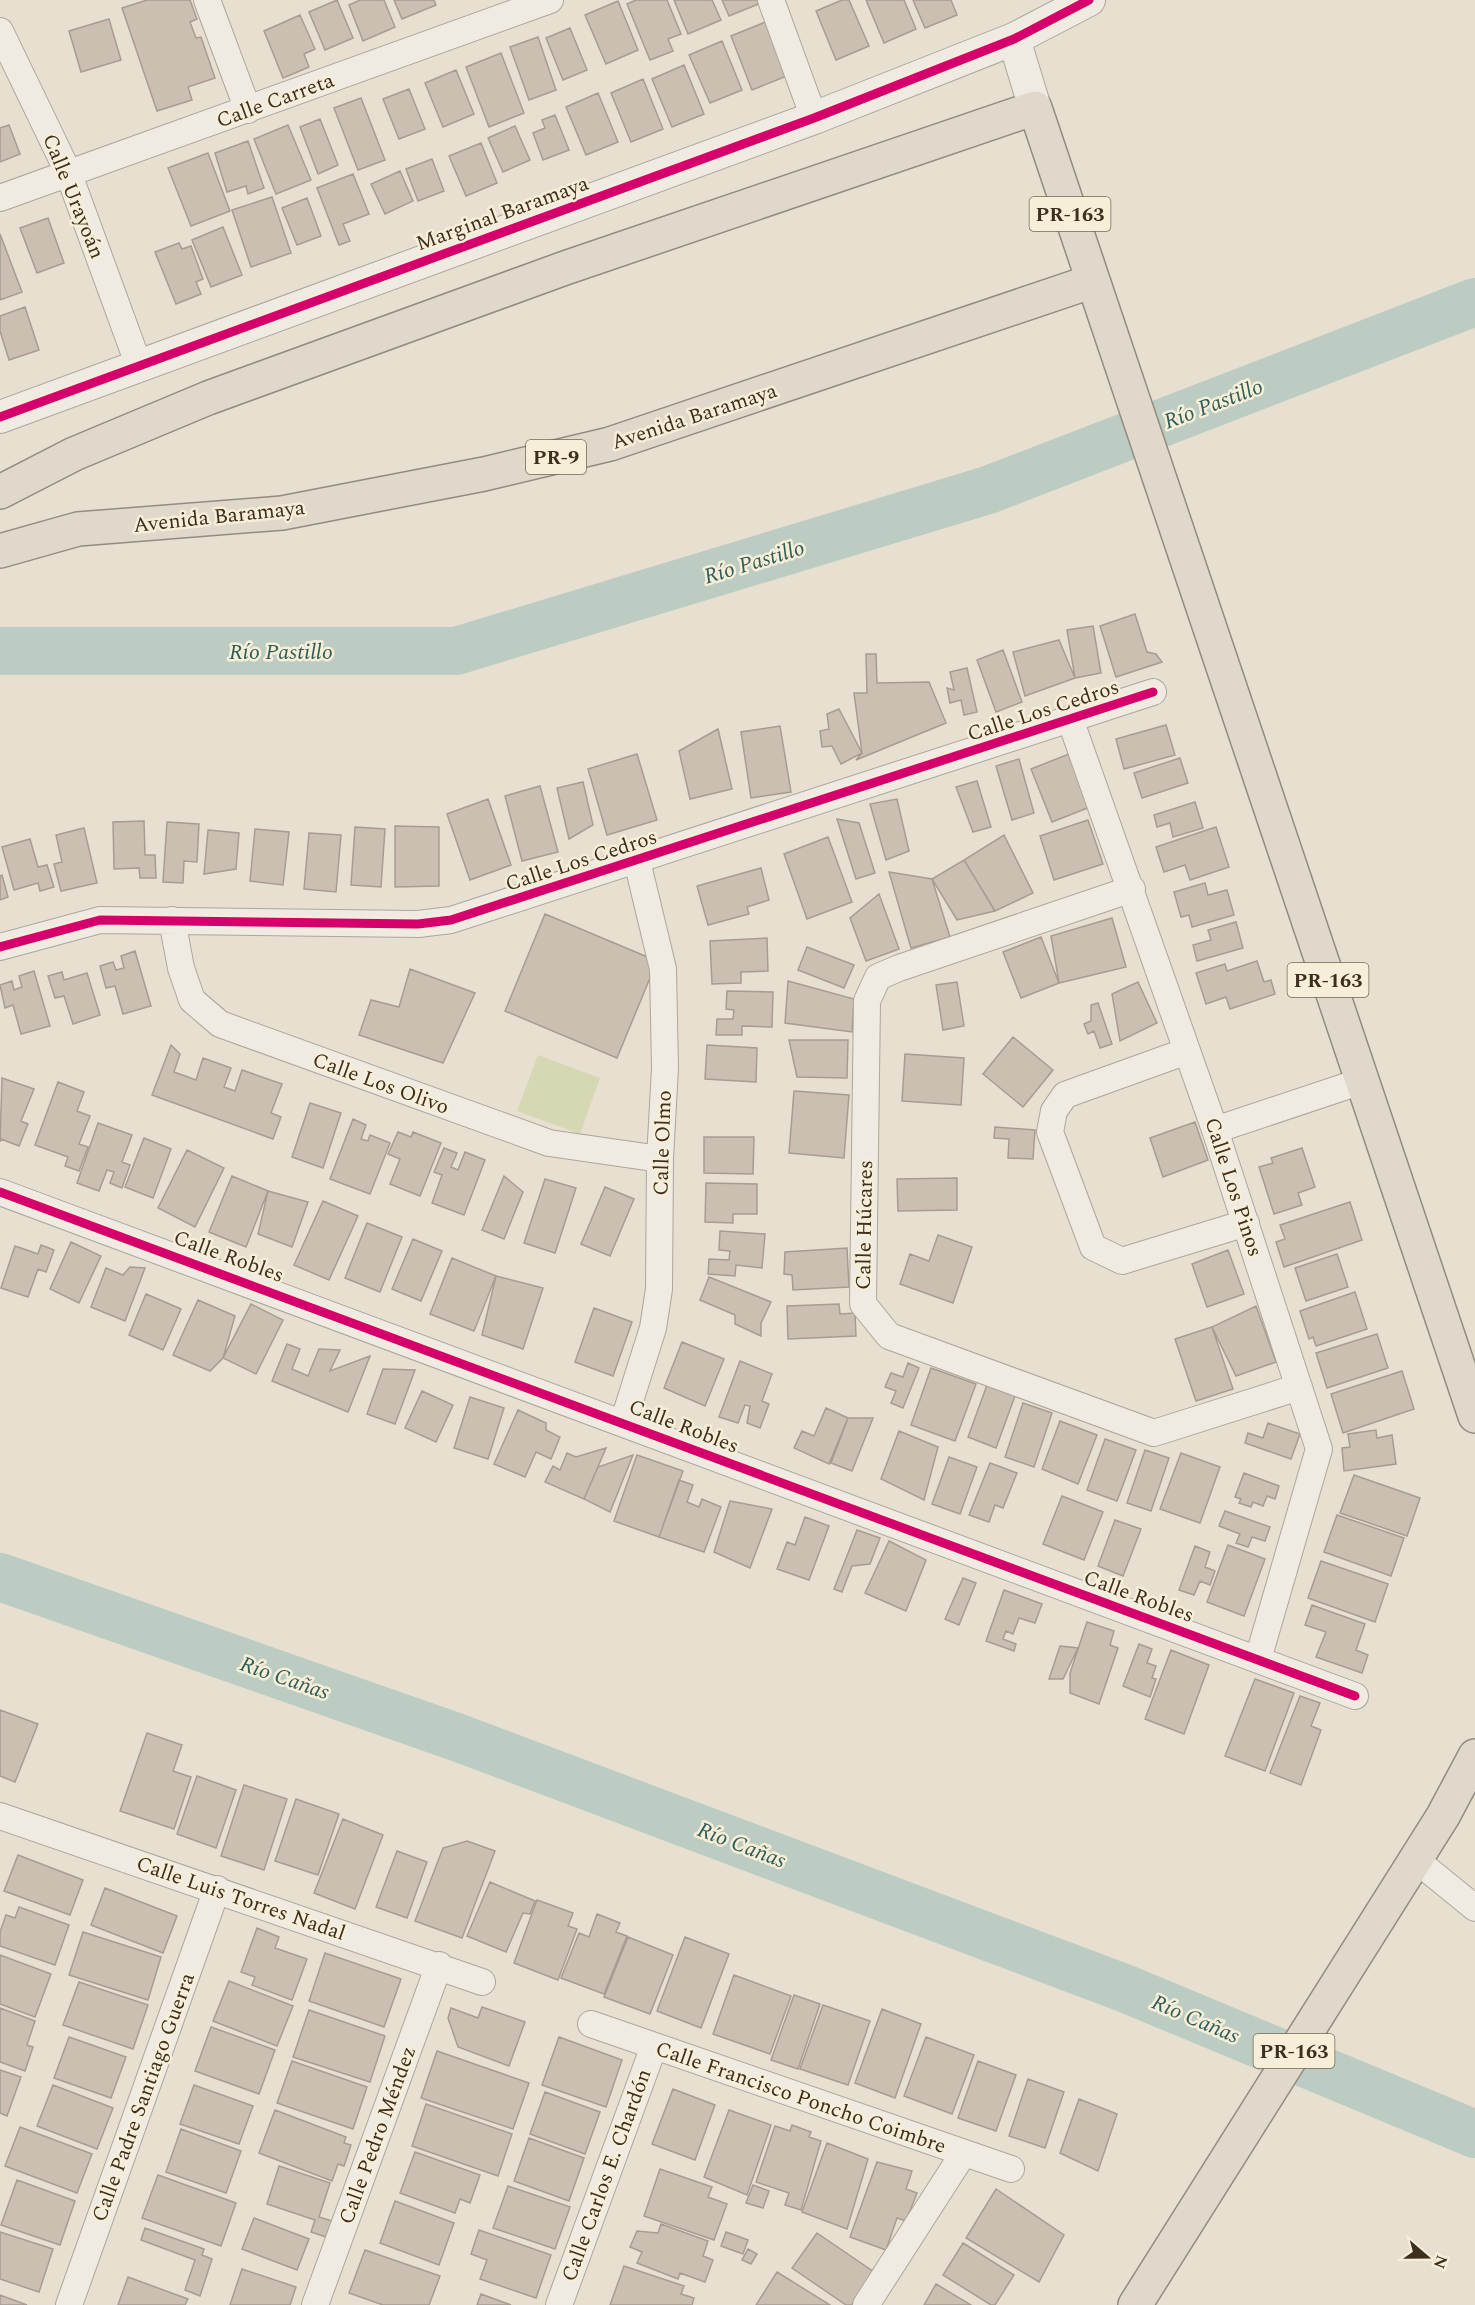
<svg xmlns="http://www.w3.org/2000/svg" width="1475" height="2305" font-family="Spectral,serif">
  <rect width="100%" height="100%" fill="#e7e0d1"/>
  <path fill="#d6d7b3" d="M538 1055 600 1078 580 1134 517 1111Z"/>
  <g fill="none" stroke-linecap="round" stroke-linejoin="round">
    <path stroke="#bcccc2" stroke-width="48" d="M0 651H456L988 490 1475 302
      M0 1577 459 1738 1124 1988 1475 2134"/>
  </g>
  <path fill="#cbbfb2" stroke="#a89c90" stroke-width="1.5" d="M147 0H190L197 19 190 22 196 38 201 37 215 78 188 87 192 100 157 111 122 8Z
    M337 0 353 38 325 50 309 12Z
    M360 0H384L395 27 363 41 349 5Z
    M394 0H434L436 5 402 19Z
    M636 0H667L681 34 668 39 673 51 650 60 627 4Z
    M674 0H712L721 20 688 34Z
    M722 0H760L761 3 729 16Z
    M842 0H849L869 46 836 60 816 11Z
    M866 0H904L916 29 884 43Z
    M913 0H951L957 15 925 28Z
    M618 1 638 50 606 64 585 15Z
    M300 15 315 49 304 54 309 67 283 78 264 31Z
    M109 19 121 60 81 72 69 31Z
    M768 21 789 75 752 90 731 36Z
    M570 28 587 70 563 80 546 38Z
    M538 37 556 90 529 100 510 47Z
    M722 41 742 90 710 103 689 55Z
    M501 53 524 113 489 127 466 67Z
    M684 65 704 114 672 127 652 79Z
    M456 70 474 114 443 127 425 83Z
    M643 79 663 129 631 142 611 93Z
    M409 89 425 129 399 139 383 99Z
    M598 93 618 142 586 155 566 107Z
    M361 98 385 160 358 170 334 108Z
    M555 115 569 150 543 160 533 133 545 128 542 120Z
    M320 119 338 165 318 174 300 127Z
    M9 125 20 154 0 162V128Z
    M288 125 311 180 276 194 254 139Z
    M515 126 530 160 503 172 488 138Z
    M248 141 264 188 248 194 246 186 227 192 215 153Z
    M481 143 497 183 466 196 449 156Z
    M208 153 230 211 191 226 168 168Z
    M432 159 444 191 418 201 406 169Z
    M400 171 413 201 385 214 371 184Z
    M353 174 369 214 343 224 350 241 339 245 317 188Z
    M272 197 291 253 251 267 232 210Z
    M307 198 321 236 297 245 282 208Z
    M48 218 64 263 37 273 20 228Z
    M223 227 242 275 211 287 192 240Z
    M0 234 22 292 0 300Z
    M179 243 182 249 191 246 203 279 196 282 201 294 176 304 155 252Z
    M25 307 39 350 9 360 0 331V316Z
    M1135 614 1147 652 1156 654 1162 662 1116 677 1100 626Z
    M1093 626 1101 673 1075 678 1067 630Z
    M1059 640 1075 678 1025 696 1013 652Z
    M1003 650 1022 702 996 712 977 660Z
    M866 654H876L877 683 929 682 946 723 856 760 862 753 854 693H867Z
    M967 668 977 712 964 715 961 700 950 703 947 688 954 690 950 672Z
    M839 709 862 753 841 764 832 746 822 747 820 731 829 729 827 714Z
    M1166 725 1175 755 1124 769 1116 739Z
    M780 726 791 792 751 798 741 732Z
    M718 729 732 789 690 799 679 751Z
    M637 754 657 820 607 835 588 769Z
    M1069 754 1090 807 1052 822 1031 769Z
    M1180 758 1188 783 1142 798 1134 773Z
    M1019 759 1034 813 1012 820 996 766Z
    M977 781 991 827 973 832 956 787Z
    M583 782 593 825 569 839 557 788Z
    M540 786 558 852 522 861 505 796Z
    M488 799 511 865 470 880 447 814Z
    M897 799 909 851 886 860 870 804Z
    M1195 802 1203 828 1173 837 1170 823 1157 827 1154 815Z
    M837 819 859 823 875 873 856 879Z
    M1088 820 1103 864 1054 880 1040 836Z
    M144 821 145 855H155L156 878H140L139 868 114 869 113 822Z
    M167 822 199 824 197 862 184 861 183 883 163 882Z
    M395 826 439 827V886L395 887Z
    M355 827 385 829 381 887 351 885Z
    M1216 827 1229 867 1190 880 1185 865 1164 872 1156 847Z
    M84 828 97 883 61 891 54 864 62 862 56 835Z
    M255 829 289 832 283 885 250 881Z
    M208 830 239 833 236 869 204 874Z
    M309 833 341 835 336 892 304 889Z
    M1004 835 1033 893 995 911 964 860Z
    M828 837 852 902 807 919 784 854Z
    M30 839 38 867 47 865 54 887 40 891 38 883 14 890 2 847Z
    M964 860 995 911 957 920 932 879Z
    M761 868 769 900 747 907 749 914 708 925 697 886Z
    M889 872 932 879 950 937 911 948Z
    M2 875 8 897 0 900V876Z
    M1205 883 1208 895 1227 890 1234 915 1192 927 1189 915 1181 917 1174 892Z
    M879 894 899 949 866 961 850 918Z
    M545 914 657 961 617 1058 505 1011Z
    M1112 918 1126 967 1059 983 1051 936Z
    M1236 922 1243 948 1197 961 1193 945 1211 940 1208 930Z
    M1041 937 1059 983 1021 998 1003 952Z
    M767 938 768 971 741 972V983L712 984 710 941Z
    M807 947 854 965 844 988 798 970Z
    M135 951 151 1006 123 1014 115 986 106 988 100 966 113 962 116 970 124 968 121 956Z
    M1257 961 1264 982 1271 980 1275 994 1230 1009 1226 997 1206 1004 1196 973 1225 964 1227 971Z
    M410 969 475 993 443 1063 359 1035 371 1000 399 1007Z
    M34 971 50 1026 21 1034 13 1005 5 1008 0 985 12 981 14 990 22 987 19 976Z
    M62 972 64 980 87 973 100 1015 73 1024 64 996 55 998 48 976Z
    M788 981 854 999 852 1032 785 1023Z
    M957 982 964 1026 943 1030 936 985Z
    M1138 982 1157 1023 1120 1041 1112 994Z
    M727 991 773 992 772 1027 742 1026V1035H716L717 1019H733L734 1010 726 1009Z
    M1098 1003 1112 1044 1100 1048 1094 1031 1088 1034 1084 1024 1091 1021V1005Z
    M1013 1037 1053 1070 1023 1107 983 1074Z
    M789 1040H848L847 1078 797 1077Z
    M171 1045 180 1054 174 1072 196 1080 203 1058 231 1068 224 1087 235 1091 242 1070 282 1084 271 1113 281 1117 273 1139 152 1095Z
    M707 1045 757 1048 756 1082 705 1079Z
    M905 1054 964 1058 961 1105 902 1101Z
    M2 1078 34 1089 21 1121 28 1124 19 1146 1 1139 0 1142Z
    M58 1082 84 1092 77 1111 90 1116 79 1144 88 1147 79 1171 65 1166 68 1157 35 1145Z
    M794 1091 849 1095 844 1158 789 1153Z
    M310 1103 341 1113 323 1168 292 1157Z
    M353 1119 366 1125 361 1139 368 1141 370 1135 390 1143 370 1194 330 1179Z
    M1195 1122 1208 1160 1163 1177 1150 1138Z
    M98 1123 132 1135 122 1162 130 1165 122 1188 110 1183 114 1172 107 1170 99 1191 77 1183Z
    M995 1127 1035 1130 1033 1159 1008 1158 1009 1139 994 1138Z
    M398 1132 411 1137 413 1132 441 1143 420 1196 390 1184 400 1159 388 1154Z
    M704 1137H754L753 1174 704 1173Z
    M144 1138 171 1149 153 1198 125 1187Z
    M444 1148 457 1153 451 1167 458 1170 465 1152 485 1160 464 1215 432 1203 442 1175 434 1172Z
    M1302 1148 1315 1187 1298 1193 1302 1205 1274 1214 1259 1167 1273 1163 1271 1158Z
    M187 1150 224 1168 195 1227 158 1208Z
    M232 1176 268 1191 246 1247 209 1232Z
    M504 1176 523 1192 504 1239 482 1230Z
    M957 1178V1210L898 1211 897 1179Z
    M545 1179 576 1188 555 1253 524 1243Z
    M706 1183 757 1184V1214H733V1223L705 1222Z
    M605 1187 634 1199 610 1256 581 1244Z
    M268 1191 308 1202 292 1247 258 1234Z
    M323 1201 358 1216 329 1280 294 1265Z
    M1350 1202 1362 1240 1284 1267 1276 1242 1285 1239 1280 1225Z
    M367 1223 402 1237 380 1292 345 1278Z
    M720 1231 765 1234 762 1268 736 1265 735 1276 708 1274 709 1259 729 1260 730 1251 719 1250Z
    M938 1235 972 1247 953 1303 900 1284 910 1254 929 1261Z
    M413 1239 442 1251 421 1301 392 1289Z
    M71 1242 101 1256 79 1303 50 1289Z
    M41 1245 54 1250 46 1272 38 1269 28 1297 1 1288 15 1246 38 1254Z
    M847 1248 849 1287 793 1290 792 1275 784 1274 785 1252Z
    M1228 1250 1244 1294 1207 1307 1192 1264Z
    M1337 1254 1348 1287 1306 1301 1295 1268Z
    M452 1258 496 1276 474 1331 430 1314Z
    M130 1267 145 1268 125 1321 91 1307 106 1268 123 1275Z
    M496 1276 543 1288 523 1349 482 1335Z
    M709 1277 771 1302 761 1323V1336L735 1324V1315L700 1300Z
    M1355 1292 1367 1329 1316 1346 1313 1337 1309 1339 1300 1311Z
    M146 1294 181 1309 163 1350 129 1335Z
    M198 1300 235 1316 223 1358 210 1371 173 1355Z
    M251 1304 283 1320 256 1374 223 1358Z
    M839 1304 840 1314 855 1313 856 1336 788 1339 787 1306Z
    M1256 1306 1276 1362 1236 1376 1212 1327Z
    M594 1308 632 1322 613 1376 575 1362Z
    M1212 1327 1233 1389 1196 1401 1175 1339Z
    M1377 1334 1388 1368 1327 1388 1316 1353Z
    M682 1342 724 1359 705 1406 664 1388Z
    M287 1344 300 1349 292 1369 308 1376 319 1349 340 1350 330 1371 370 1356 348 1412 272 1381Z
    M740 1361 772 1374 762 1401 769 1404 760 1428 747 1423 750 1406 745 1405 738 1423 719 1417Z
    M908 1363 919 1368 903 1408 891 1403 896 1391 885 1387 891 1373 903 1377Z
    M931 1368 976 1384 955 1441 911 1425Z
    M383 1369 415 1370 395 1424 367 1414Z
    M1402 1371 1414 1409 1343 1433 1331 1394Z
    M987 1385 1015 1396 996 1448 968 1437Z
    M422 1391 453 1405 436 1442 405 1428Z
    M470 1397 504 1408 488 1459 454 1448Z
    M1023 1403 1052 1413 1034 1467 1005 1457Z
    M826 1408 848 1418 829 1464 794 1448 802 1431 814 1436Z
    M518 1410 546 1423V1430L560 1437 551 1459 536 1452 525 1477 494 1464Z
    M848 1418H873L852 1471 831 1463Z
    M1060 1421 1097 1435 1078 1484 1042 1469Z
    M1268 1423 1300 1434 1291 1459 1245 1443 1248 1433 1263 1438Z
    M1376 1430 1377 1438 1392 1435 1396 1464 1344 1471 1342 1448 1350 1447 1348 1434Z
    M899 1431 938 1447 924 1500 881 1479Z
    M1105 1439 1136 1450 1117 1501 1087 1490Z
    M606 1448 584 1499 545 1482 553 1466 560 1470 567 1453 576 1457Z
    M1145 1450 1169 1458 1151 1511 1127 1503Z
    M1181 1453 1220 1467 1200 1523 1160 1509Z
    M633 1455 610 1512 584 1499 598 1467Z
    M637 1455 683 1471 659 1537 614 1521Z
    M949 1457 977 1467 960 1514 932 1504Z
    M990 1463 1017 1473 1003 1508 995 1505 989 1522 969 1515Z
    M1244 1473 1279 1486 1275 1499 1267 1496 1263 1506 1253 1502 1251 1507 1239 1503 1241 1499 1235 1497Z
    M1354 1475 1420 1498 1407 1536 1340 1513Z
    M679 1480 693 1485 687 1502 699 1507 702 1499 721 1507 704 1552 659 1537Z
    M1062 1496 1103 1512 1084 1560 1043 1544Z
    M730 1501 772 1509 750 1568 714 1552Z
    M1225 1511 1270 1527 1265 1541 1252 1537 1248 1547 1236 1543 1240 1534 1219 1526Z
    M1337 1515 1404 1538 1391 1576 1324 1552Z
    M805 1517 829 1526 809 1580 777 1569 787 1542 795 1545Z
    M1115 1520 1141 1529 1123 1576 1098 1566Z
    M857 1530 880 1538 870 1564 852 1566 842 1592 834 1589Z
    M889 1541 926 1560 906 1611 865 1593Z
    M1228 1545 1265 1559 1244 1616 1207 1602Z
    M1195 1546 1210 1552 1205 1567 1215 1571 1210 1585 1200 1581 1194 1595 1179 1590Z
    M1321 1561 1388 1584 1375 1622 1308 1598Z
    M963 1578 976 1583 959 1625 945 1619Z
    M1004 1590 1042 1604 1035 1623 1019 1618 1013 1634 1006 1631 1003 1639 1016 1644 1014 1651 986 1641Z
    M1312 1605 1365 1624 1356 1650 1368 1655 1362 1673 1316 1657 1326 1632 1305 1625Z
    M1087 1622 1114 1631 1110 1645 1118 1648 1099 1704 1070 1693V1673Z
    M1139 1644 1152 1649 1147 1663 1156 1666 1152 1678 1156 1679 1150 1697 1123 1686Z
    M1060 1646 1078 1648 1063 1679H1049Z
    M1171 1650 1209 1665 1184 1734 1145 1719Z
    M1255 1679 1294 1693 1265 1771 1225 1756Z
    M1300 1696 1320 1703 1311 1726 1321 1730 1301 1785 1270 1773Z
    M0 1710 38 1724 15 1782 0 1776Z
    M147 1733 182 1745 173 1771 191 1777 174 1829 120 1811Z
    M197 1776 236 1790 216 1848 177 1834Z
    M244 1785 287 1799 264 1870 221 1856Z
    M296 1799 339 1814 318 1875 275 1861Z
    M343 1819 383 1835 355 1909 314 1893Z
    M467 1841 495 1851 462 1938 415 1921 443 1848Z
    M397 1851 427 1862 407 1918 376 1907Z
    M18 1855 83 1880 70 1915 4 1891Z
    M490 1882 535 1901 530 1914 523 1913 506 1952 467 1936Z
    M105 1888 177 1916 163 1953 91 1925Z
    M537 1900 573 1913 568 1926 577 1929 558 1980 514 1963Z
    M19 1907 69 1925 55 1965 0 1946V1932L6 1915 15 1918Z
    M597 1914 620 1923 616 1932 627 1936 604 1994 561 1978 579 1933 589 1937Z
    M257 1928 279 1937 275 1948 307 1959 292 2000 252 1985 255 1977 241 1972Z
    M83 1932 161 1957 148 2000 69 1975Z
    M628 1937 673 1955 650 2014 604 1997Z
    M685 1937 729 1954 701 2028 657 2011Z
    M325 1953 401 1979 384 2027 309 2001Z
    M0 1955 51 1974 35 2017 0 2004Z
    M734 1975 791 1996 770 2054 713 2034Z
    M229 1981 293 2006 277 2046 213 2021Z
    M79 1982 148 2005 133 2049 63 2025Z
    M794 1995 820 2004 798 2069 771 2060Z
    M823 2005 870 2021 848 2085 800 2069Z
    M482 2007 525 2022 509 2066 458 2047 448 2018 451 2008 478 2018Z
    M0 2008 35 2021 27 2045 33 2047 25 2071 0 2062Z
    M882 2009 921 2024 895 2098 855 2083Z
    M309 2010 385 2036 370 2082 293 2057Z
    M211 2027 275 2050 259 2094 195 2071Z
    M69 2037 126 2057 111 2098 54 2078Z
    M559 2037 622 2060 606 2107 542 2085Z
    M926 2037 974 2055 952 2114 904 2096Z
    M437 2051 529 2083 513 2129 421 2098Z
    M292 2061 367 2087 353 2129 277 2103Z
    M978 2061 1016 2075 996 2131 958 2118Z
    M0 2070 21 2077 7 2116 0 2113Z
    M1028 2079 1064 2092 1045 2148 1009 2136Z
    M53 2085 113 2108 97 2149 37 2126Z
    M194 2085 253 2106 239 2144 180 2124Z
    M673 2089 715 2105 695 2160 652 2144Z
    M545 2092 600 2112 585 2154 530 2134Z
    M1079 2099 1117 2114 1098 2171 1060 2153Z
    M426 2104 512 2134 498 2176 412 2146Z
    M275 2110 346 2137 344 2143 351 2145 344 2166 338 2164 332 2181 259 2153Z
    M729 2110 771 2125 747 2195 704 2177Z
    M792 2125 811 2132 809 2137 821 2141 801 2210 785 2205 789 2193 756 2182 775 2126 790 2131Z
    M20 2127 92 2154 77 2193 5 2166Z
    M181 2129 241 2151 226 2193 166 2172Z
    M529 2138 584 2158 569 2201 514 2181Z
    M827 2143 868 2159 847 2229 802 2212Z
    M415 2152 480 2175 470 2203 460 2199 455 2213 400 2193Z
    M877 2162 912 2171 906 2189 917 2193 906 2221 897 2218 886 2250 850 2237Z
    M279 2166 330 2183 319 2217 332 2221 326 2237 311 2232 315 2220 267 2204Z
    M660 2169 712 2187 708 2197 727 2204 714 2240 644 2216Z
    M158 2175 236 2203 221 2246 142 2218Z
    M17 2180 75 2201 60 2245 1 2225Z
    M753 2185 769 2191 763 2208 746 2203Z
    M508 2186 570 2207 555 2249 493 2228Z
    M996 2189 1064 2235 1039 2282 966 2238Z
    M395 2201 454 2223 439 2265 380 2243Z
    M254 2218 309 2239 297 2270 242 2249Z
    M661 2224 708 2241 703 2256 713 2260 705 2282 680 2273 678 2279 637 2263 642 2252 630 2247 637 2231 658 2233Z
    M145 2228 204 2249 202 2255 212 2259 200 2296 185 2290 195 2260 141 2240Z
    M479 2230 551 2255 536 2298 480 2279 487 2260 471 2254Z
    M0 2232 53 2249 39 2292 0 2279Z
    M726 2232 748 2240 743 2254 721 2246Z
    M817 2233 874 2272 852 2305H846L792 2268Z
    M963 2243 1014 2275 995 2305H991L943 2275Z
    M748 2249 757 2254 751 2264 742 2260Z
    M365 2250 440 2276 429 2305H383L349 2293Z
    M624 2266 684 2286 681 2294 694 2298 692 2305H610Z
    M242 2269 296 2287 290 2305H230Z
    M777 2272 830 2305H756Z
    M128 2277 188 2299 185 2305H118Z
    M936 2284 971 2305H924Z
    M481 2294 511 2305H477Z
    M0 2295 27 2305H0Z"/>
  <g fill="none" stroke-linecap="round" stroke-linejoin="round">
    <g stroke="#ada599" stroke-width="28">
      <path id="minor" d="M207 0 248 110
        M771 0 814 118
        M0 31 68 172 139 366
        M0 198 550 0
        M1070 719 1215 1130 1319 1449 1258 1659
        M1132 889 899 968 878 977 867 1001 863 1304 889 1336 1154 1433 1299 1387
        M172 920 181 968 192 1000 220 1024 549 1143 660 1159
        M0 947 100 920 418 924 451 920 1153 692
        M1187 1051 1065 1095 1054 1111 1050 1132 1093 1247 1122 1261 1246 1223
        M1215 1130 1362 1081
        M0 1192 1355 1696
        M623 1423 653 1328 659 1289 660 1159 665 1068 663 969 637 861
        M0 1816 482 1982
        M1416 1860 1475 1908
        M591 2024 1011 2169
        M69 2305 217 1889
        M315 2305 439 1965
        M559 2305 654 2046
        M866 2305 963 2154"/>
    </g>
    <g stroke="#ada599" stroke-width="34">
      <path id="tertiary" d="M1014 39 1035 108
        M0 417 814 118 1014 39 1089 0"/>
    </g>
    <g stroke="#928b80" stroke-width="36">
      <path id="trunk" d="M0 492 74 454 208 398 565 268 1035 108 1475 1416
        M0 551 78 529 282 513 484 474 610 444 1093 281
        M1135 2305 1443 1816 1475 1756"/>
    </g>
    <use href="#minor" stroke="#efebe3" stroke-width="26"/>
    <use href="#tertiary" stroke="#efebe3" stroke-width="32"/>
    <use href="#trunk" stroke="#e0d9cb" stroke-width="33"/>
    <g stroke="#f7eed8" stroke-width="13">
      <path id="cycleway" d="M0 417 814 118 1014 39 1089 0
        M0 947 100 920 418 924 451 920 1153 692
        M0 1192 1355 1696"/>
    </g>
    <use href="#cycleway" stroke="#d6006c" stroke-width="9"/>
  </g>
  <g text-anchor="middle" stroke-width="5" stroke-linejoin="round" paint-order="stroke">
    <g fill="#f7eed8" stroke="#756857" stroke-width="1.5">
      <rect x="1029.5" y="197" width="81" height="34" rx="4.5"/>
      <rect x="526" y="440" width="60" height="34" rx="4.5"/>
      <rect x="1287.5" y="963" width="81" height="34" rx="4.5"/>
      <rect x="1253.5" y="2034" width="81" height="34" rx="4.5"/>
    </g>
    <g font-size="20" font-weight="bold" fill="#3d2e20">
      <text x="1070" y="221">PR-163</text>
      <text x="556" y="464">PR-9</text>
      <text x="1328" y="987">PR-163</text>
      <text x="1294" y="2058">PR-163</text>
    </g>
    <g font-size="21" fill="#3d2e20" stroke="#f7eed8">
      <text transform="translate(275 100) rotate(-20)" y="7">Calle Carreta</text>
      <text transform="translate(74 196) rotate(68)" y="7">Calle Urayoán</text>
      <text transform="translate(502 213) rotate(-20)" y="7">Marginal Baramaya</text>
      <text transform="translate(694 416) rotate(-18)" y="7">Avenida Baramaya</text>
      <text transform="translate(219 516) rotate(-6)" y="7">Avenida Baramaya</text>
      <text transform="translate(1043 710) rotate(-18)" y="7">Calle Los Cedros</text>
      <text transform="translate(581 860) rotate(-18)" y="7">Calle Los Cedros</text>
      <text transform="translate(381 1083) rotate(20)" y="7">Calle Los Olivo</text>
      <text transform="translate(662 1143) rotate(-88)" y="7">Calle Olmo</text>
      <text transform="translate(1234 1187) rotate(72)" y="7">Calle Los Pinos</text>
      <text transform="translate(864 1225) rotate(-89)" y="7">Calle Húcares</text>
      <text transform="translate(229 1256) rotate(20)" y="7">Calle Robles</text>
      <text transform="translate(684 1426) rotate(21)" y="7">Calle Robles</text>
      <text transform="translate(1139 1596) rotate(20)" y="7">Calle Robles</text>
      <text transform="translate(241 1898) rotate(19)" y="7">Calle Luis Torres Nadal</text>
      <text transform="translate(143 2097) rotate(-70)" y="7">Calle Padre Santiago Guerra</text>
      <text transform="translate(801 2097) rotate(19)" y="7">Calle Francisco Poncho Coimbre</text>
      <text transform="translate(377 2135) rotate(-70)" y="7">Calle Pedro Méndez</text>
      <text transform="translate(606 2175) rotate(-70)" y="7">Calle Carlos E. Chardón</text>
    </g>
    <g font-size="22" font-style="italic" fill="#2f5d5a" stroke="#f7eed8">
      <text transform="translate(1213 403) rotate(-21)" y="8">Río Pastillo</text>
      <text transform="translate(754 561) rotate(-17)" y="8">Río Pastillo</text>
      <text x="281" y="659">Río Pastillo</text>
      <text transform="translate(285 1677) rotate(19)" y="8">Río Cañas</text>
      <text transform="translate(742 1844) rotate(21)" y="8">Río Cañas</text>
      <text transform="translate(1196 2018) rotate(23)" y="8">Río Cañas</text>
    </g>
  </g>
  <g transform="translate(1427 2257) rotate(110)" stroke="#f7eed8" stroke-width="4.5" paint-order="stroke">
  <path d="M0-4.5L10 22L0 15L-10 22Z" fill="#3d2e20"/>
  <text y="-9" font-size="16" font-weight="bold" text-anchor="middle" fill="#3d2e20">N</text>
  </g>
</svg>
